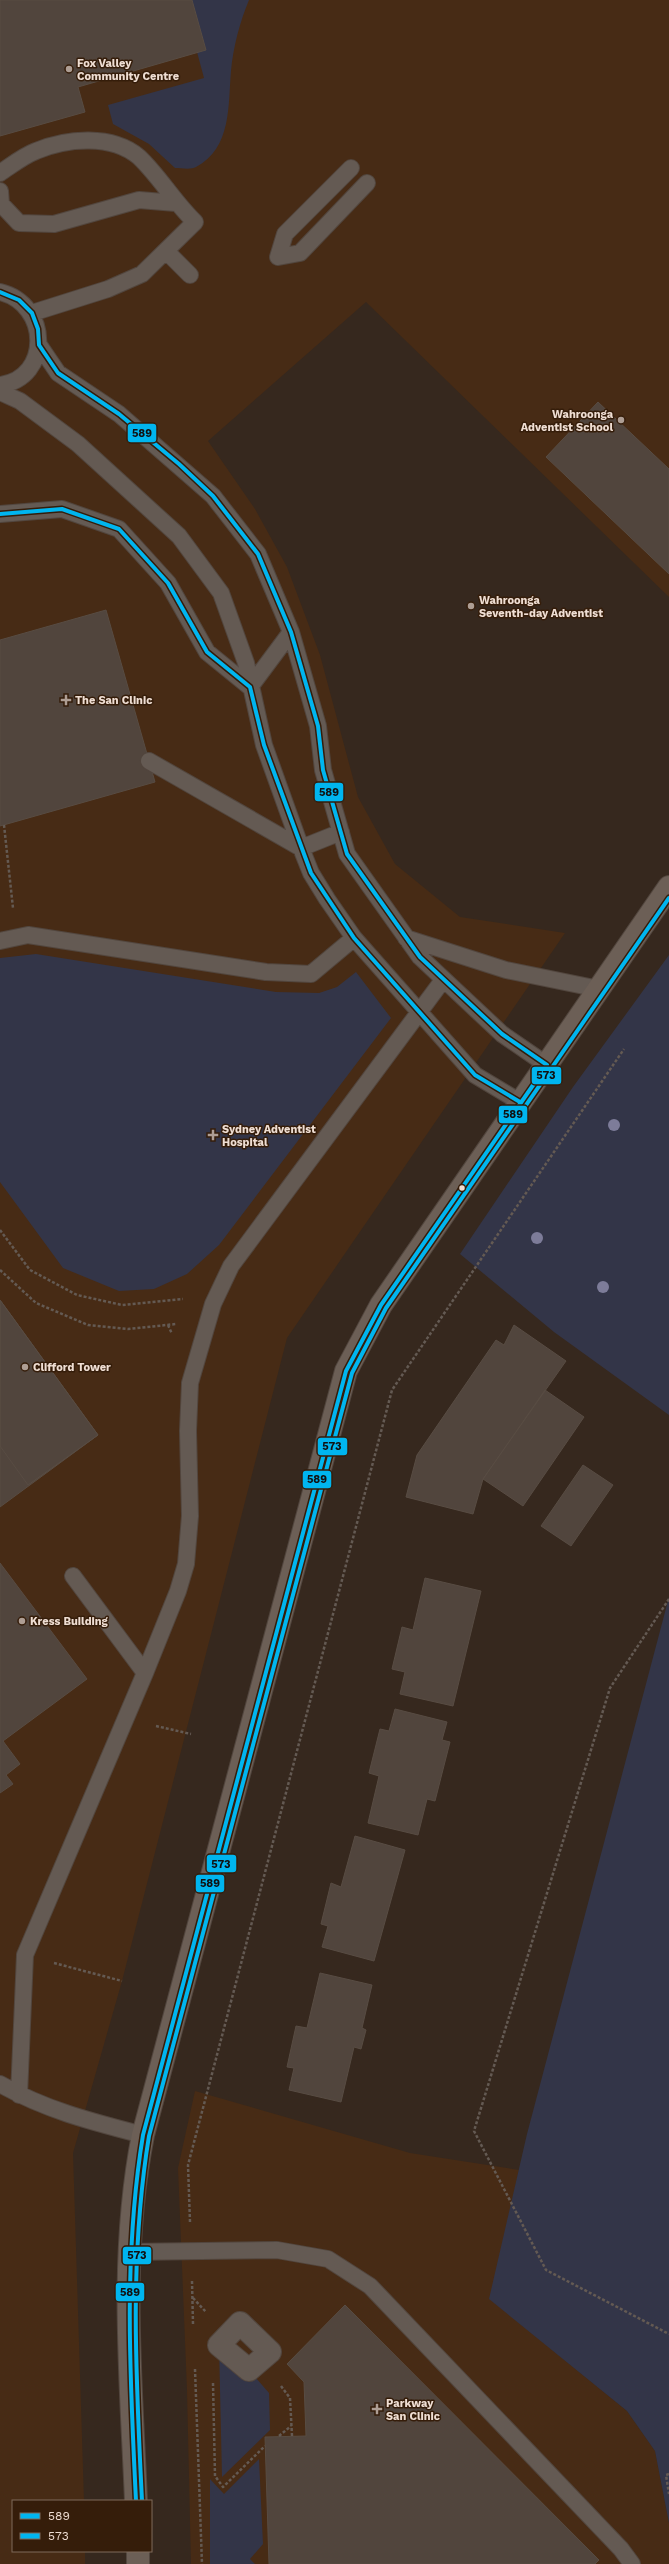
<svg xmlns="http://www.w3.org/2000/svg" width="669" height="2564" font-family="'Work Sans',sans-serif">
  <rect width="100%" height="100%" fill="#36281e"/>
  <path fill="#472b15" d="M0 0H669V597L366 302 208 441 255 509 287 567 320 655 358 797 395 864 460 917 565 933 287 1338 122 1981 73 2153 84 2501H13V2551H85V2564H0Z
    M195 2091 410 2153 519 2170 490 2299 627 2411 655 2451 669 2523V2564H191L187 2390 178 2168Z"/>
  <path fill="#333548" d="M192 0H249C240 21 233 48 231 71 228 105 232 148 196 167 191 170 181 168 175 168L149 144 113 124 108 105 204 78 197 52Z
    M36 954 276 992 319 993 337 987 356 972 391 1018 219 1245 187 1274 154 1289 119 1291 63 1268 0 1182V958Z
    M669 955V1415L554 1332 460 1254 573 1087Z
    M669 1597V2523L655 2451 627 2411 489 2299 527 2134Z
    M219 2345 249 2370 269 2393 270 2430 222 2477Z
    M259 2459 263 2544 250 2559 255 2564H210V2479L224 2494Z"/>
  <path fill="#51453d" stroke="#584c43" d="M0 0H192L206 50 78 87 85 112 0 136Z
    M598 402 669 469V574L546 457Z
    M106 610 155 782 0 826V640Z
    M0 1300 98 1435 28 1485 0 1446Z
    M0 1300 98 1435 0 1507Z
    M514 1325 566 1361 483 1479 473 1514 406 1497 417 1455 496 1340 504 1345Z
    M545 1390 584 1417 523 1506 483 1479Z
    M583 1465 613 1485 571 1546 541 1526Z
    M0 1563 87 1679 3 1741 20 1764 6 1775 13 1784 0 1793Z
    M425 1578 481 1591 453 1706 400 1694 405 1672 392 1669 402 1627 413 1630Z
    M395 1709 447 1722 442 1740 450 1742 435 1801 427 1799 418 1835 368 1823 379 1776 369 1773 380 1729 389 1731Z
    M355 1836 405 1850 374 1961 322 1947 328 1926 321 1924 331 1883 341 1887Z
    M320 1973 372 1985 362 2028 366 2030 361 2049 354 2047 341 2102 289 2090 294 2068 287 2067 296 2026 307 2028Z
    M345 2305 599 2560 595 2564H269L265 2437 306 2436 304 2382 287 2364Z"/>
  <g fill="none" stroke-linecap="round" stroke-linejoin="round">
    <g stroke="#52463e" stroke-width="18">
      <path id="service" d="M351 168 285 234 278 257 300 253 367 183
        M0 173C12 165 23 156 36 151 67 138 112 134 139 157 160 177 174 202 195 222L142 274 108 289 32 313
        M0 191 1 204 19 223 54 224 139 200 176 203
        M166 251 190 275
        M0 292C50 304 52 378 0 385
        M39 345 58 373 119 414 213 496 258 554 291 632 318 726 323 770 347 854 420 957 502 1034 547 1065
        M0 392 20 401 78 444 179 536 221 593 246 663 264 745 301 848 311 873 327 899 354 938 475 1075 520 1102
        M0 514 62 509 119 529 168 583 207 652 250 687
        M250 687 291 632
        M149 761 301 848 341 832
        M406 938 506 970 599 989
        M0 941 28 935 266 972 311 974 354 938
        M73 1576 145 1673
        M0 2084C45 2110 93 2122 143 2135
        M19 2095 25 1955 145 1673 178 1591 186 1564 190 1516 188 1431 190 1383 213 1304 231 1266 443 980
        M128 2252 277 2250 328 2259 370 2286 621 2549 632 2564"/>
    </g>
    <g stroke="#52463e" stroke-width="24">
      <path id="pedestrian" d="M240 2323 270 2352 249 2370 219 2345Z"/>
    </g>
    <g stroke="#52463e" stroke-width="24">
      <path id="secondary" d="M136 2501C131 2379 119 2256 143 2135L346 1371 381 1305 669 887
        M138 2551V2564"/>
    </g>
    <path stroke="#645a53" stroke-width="2.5" stroke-dasharray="3 2" stroke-linecap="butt" d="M4 825 13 908
      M0 1230 30 1270 77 1295 122 1305 183 1299
      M0 1270 36 1303 88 1325 128 1329 176 1324
      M168 1325 172 1334
      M669 1599 610 1688 474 2131 546 2270 669 2334
      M156 1726 191 1734
      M54 1963 122 1981
      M190 2222 188 2165 392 1390 624 1049
      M192 2281 193 2324
      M193 2298 206 2312
      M195 2369 202 2564
      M213 2383 215 2476 223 2487 265 2446
      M281 2386 290 2398 292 2436
      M279 2436 291 2426
      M669 2474 666 2475 669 2494"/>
    <use href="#service" stroke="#645a53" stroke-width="16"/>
    <use href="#pedestrian" stroke="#645a53" stroke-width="22"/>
    <use href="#secondary" stroke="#6c5f56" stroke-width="22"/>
    <g stroke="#351d0a" stroke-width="7">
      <path id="bus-1" d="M0 292 19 300 32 313 38 329 39 345 58 373 119 414 179 464 213 496 258 554 291 632 318 726 323 770 347 854 420 957 502 1034 547 1065 381 1305 346 1371 143 2135C123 2257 130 2378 136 2501
        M0 514 62 509 119 529 168 583 207 652 250 687 264 745 311 873 354 938 475 1075 520 1102"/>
    </g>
    <g stroke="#351d0a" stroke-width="7">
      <path id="bus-2" d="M142 2501C136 2378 129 2258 149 2136L352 1373 386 1308 669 898"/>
    </g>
    <use href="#bus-1" stroke="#00b5ef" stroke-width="4"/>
    <use href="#bus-2" stroke="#00b5ef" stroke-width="4"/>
  </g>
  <g fill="#7d7c99">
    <circle cx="614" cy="1125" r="6"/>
    <circle cx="537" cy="1238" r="6"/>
    <circle cx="603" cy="1287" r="6"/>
  </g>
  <g fill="#ae9e94" stroke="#351d0a" stroke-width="1.5">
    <circle cx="69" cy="69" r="4"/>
    <circle cx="621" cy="420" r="4"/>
    <circle cx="471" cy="606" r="4"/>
    <path d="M64 694h4v4h4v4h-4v4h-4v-4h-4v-4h4z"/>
    <path d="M211 1129h4v4h4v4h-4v4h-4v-4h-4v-4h4z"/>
    <circle cx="25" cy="1367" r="4"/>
    <circle cx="22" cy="1621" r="4"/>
    <path d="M375 2403h4v4h4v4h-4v4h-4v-4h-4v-4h4z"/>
  </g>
  <circle fill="#efded3" stroke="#351d0a" stroke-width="1.5" cx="462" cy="1188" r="3.5"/>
  <g text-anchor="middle" stroke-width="3" stroke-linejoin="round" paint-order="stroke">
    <g font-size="11" font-weight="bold" fill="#efded3" stroke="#351d0a" text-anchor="start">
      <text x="77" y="67">Fox Valley<tspan x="77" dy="13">Community Centre</tspan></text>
      <text x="613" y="418" text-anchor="end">Wahroonga<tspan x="613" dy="13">Adventist School</tspan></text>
      <text x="479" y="604">Wahroonga<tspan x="479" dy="13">Seventh-day Adventist</tspan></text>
      <text x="75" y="704">The San Clinic</text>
      <text x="222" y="1133">Sydney Adventist<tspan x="222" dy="13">Hospital</tspan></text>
      <text x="33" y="1371">Clifford Tower</text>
      <text x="30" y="1625">Kress Building</text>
      <text x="386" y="2407">Parkway<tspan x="386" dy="13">San Clinic</tspan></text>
    </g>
  </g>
  <g stroke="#351d0a" stroke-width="1.5">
    <rect x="127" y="423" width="30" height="20" rx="4" fill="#00b5ef"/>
    <rect x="314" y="782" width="30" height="20" rx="4" fill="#00b5ef"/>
    <rect x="531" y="1066" width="31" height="19" rx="4" fill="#00b5ef"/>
    <rect x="498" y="1105" width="30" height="19" rx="4" fill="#00b5ef"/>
    <rect x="317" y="1437" width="31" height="19" rx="4" fill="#00b5ef"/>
    <rect x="302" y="1470" width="30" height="19" rx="4" fill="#00b5ef"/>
    <rect x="206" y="1854" width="31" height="19" rx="4" fill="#00b5ef"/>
    <rect x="195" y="1874" width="30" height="19" rx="4" fill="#00b5ef"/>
    <rect x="122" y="2246" width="30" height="19" rx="4" fill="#00b5ef"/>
    <rect x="115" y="2282" width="30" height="20" rx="4" fill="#00b5ef"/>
  </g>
  <g font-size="11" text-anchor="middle" font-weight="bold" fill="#111">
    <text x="142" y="437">589</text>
    <text x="329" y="796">589</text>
    <text x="546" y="1079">573</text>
    <text x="513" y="1118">589</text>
    <text x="332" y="1450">573</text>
    <text x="317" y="1483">589</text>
    <text x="221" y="1868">573</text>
    <text x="210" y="1887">589</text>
    <text x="137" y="2259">573</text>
    <text x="130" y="2296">589</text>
  </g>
  <rect x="12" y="2500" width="140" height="52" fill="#351d0a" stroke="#7f6a5a"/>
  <rect x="20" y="2513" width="20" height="6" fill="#00b5ef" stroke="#7f6a5a"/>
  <text x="48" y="2520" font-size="12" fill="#efded3">589</text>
  <rect x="20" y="2533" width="20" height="6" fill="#00b5ef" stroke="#7f6a5a"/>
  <text x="48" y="2540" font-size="12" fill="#efded3">573</text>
</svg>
